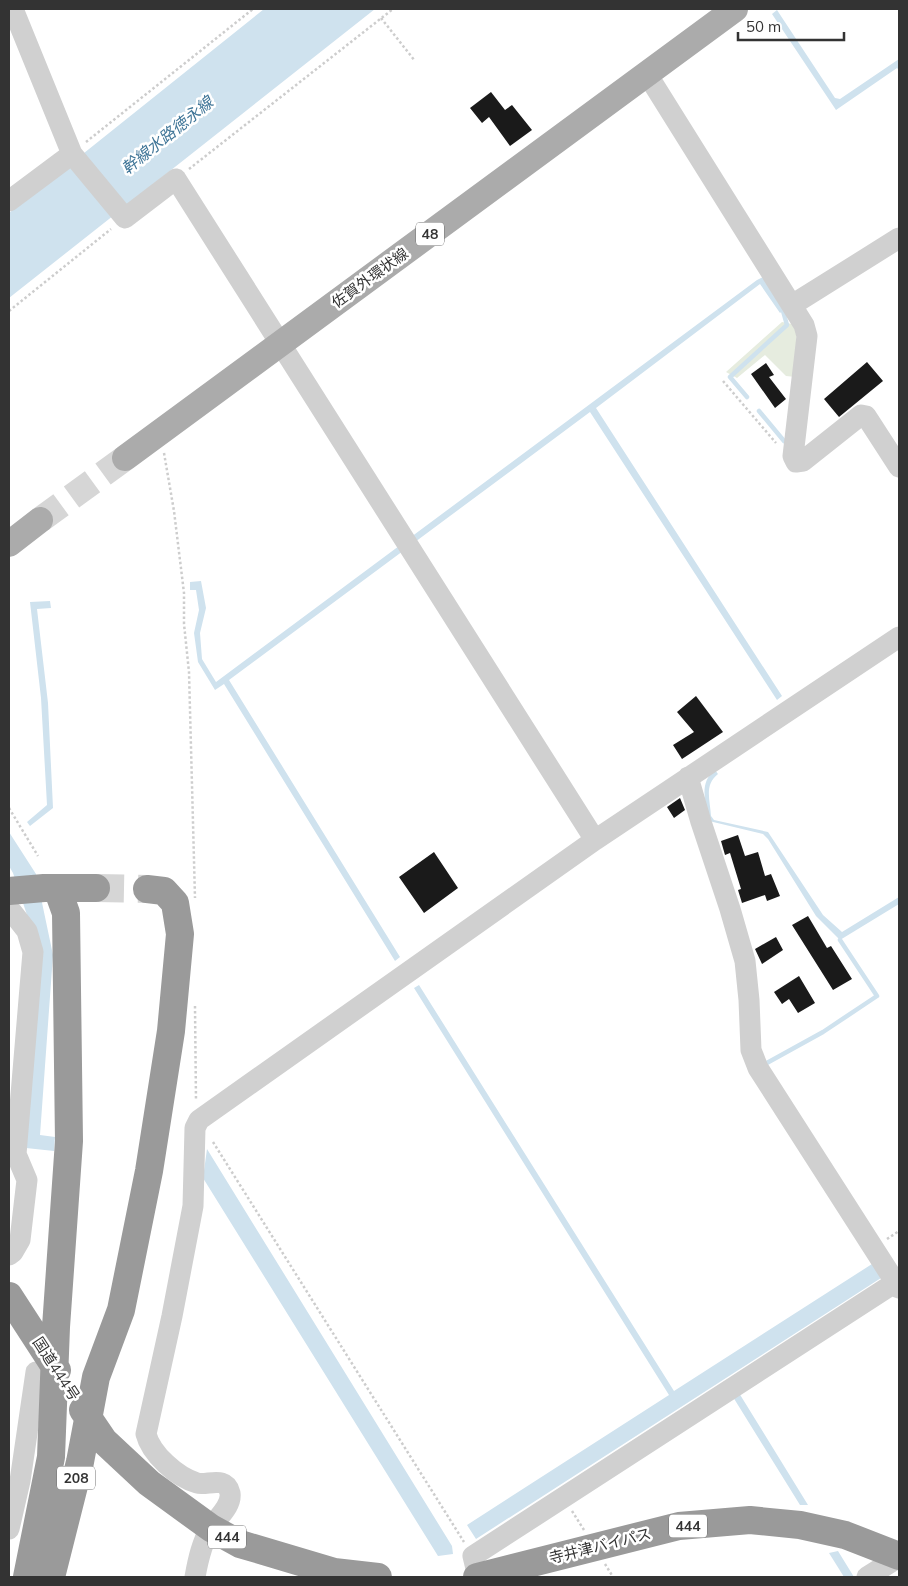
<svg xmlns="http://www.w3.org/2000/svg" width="908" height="1586" font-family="Mulish,'Noto Sans JP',sans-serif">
  <rect width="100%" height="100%" fill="#fff"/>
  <path fill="#e6ecdf" d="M782 322 797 325 796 377 786 376 765 355 737 378 726 372Z"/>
  <path fill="#cfe2ee" d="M264 9H375L9 298V213Z
    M777 10 835 98 840 99 899 59V70L897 68 836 110 772 14Z
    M765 276 785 309 780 313 760 284 596 408 782 696 777 700 590 412 415 542 411 537 757 280Z
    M399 546 403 551 229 680 400 957 395 961 224 684 215 690 198 662 194 633 199 610 196 590H190V582L201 581 206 608 200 633 202 659 216 682Z
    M50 601 51 608 37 609 48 703 53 808 30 826 27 822 47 805 41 698 30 602Z
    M715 770 718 774C704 785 710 799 711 816L714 820 768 832 823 915 842 932 899 897V904L840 940 816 916 768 839 763 834 709 821C706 803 698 783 715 770Z
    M9 832 36 874 53 955 40 1135 55 1137 54 1151 26 1148 28 918 13 873 9 866Z
    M419 985 674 1391 872 1264 881 1278 476 1539 467 1525 669 1395 414 988Z
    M207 1149 452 1546 453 1554 438 1556 203 1178Z
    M739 1393 808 1505H800L733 1397Z
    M838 1551 854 1577H844L829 1553Z"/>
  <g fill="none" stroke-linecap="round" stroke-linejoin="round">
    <path stroke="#cfe2ee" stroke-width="4.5" d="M747 397 730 377 787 325 783 311
      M759 411 784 441
      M765 1064 823 1032 877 996 840 940"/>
  </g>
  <path fill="#1a1a1a" d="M491 92 505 110 512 105 532 130 510 146 489 117 482 123 470 108Z
    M867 362 883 381 839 417 824 399Z
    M766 363 774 375 769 377 786 399 775 408 751 374Z
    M696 696 723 732 682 759 673 745 694 732 677 712Z
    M680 798 685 810 674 818 667 807Z
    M738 835 745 856 758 852 765 876 771 874 780 896 767 901 765 895 742 903 738 890 741 889 730 853 725 855 721 841Z
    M434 852 458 888 424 913 399 877Z
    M808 916 827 948 831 946 852 979 833 990 792 925Z
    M776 937 783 950 762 964 755 949Z
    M799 976 815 1003 798 1013 789 999 782 1004 774 992Z"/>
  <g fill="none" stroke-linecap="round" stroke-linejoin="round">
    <path stroke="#d6d6d6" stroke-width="26" stroke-dasharray="26 13" stroke-linecap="butt" d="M40 520 125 458"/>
    <path stroke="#d6d6d6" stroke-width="28" stroke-dasharray="28 14" stroke-linecap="butt" d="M96 888 147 889"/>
    <path stroke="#cdcdcd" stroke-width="2.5" stroke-dasharray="2.5 2.5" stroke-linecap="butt" d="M381 18 415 61
      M86 142 253 9
      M189 169 393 9
      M9 311 111 229
      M723 381 776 443
      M164 453 174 511 184 593V624L189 672 195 898
      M9 808 38 856
      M195 1006 196 1101
      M213 1142 464 1542
      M887 1239 899 1231
      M572 1511 584 1530
      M605 1564 613 1577"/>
    <path stroke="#d0d0d0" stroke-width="21" d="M13 9 72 154 125 218 176 179 595 840
      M647 74 804 325 807 336 793 456 796 462 803 461 861 415 866 416 899 467
      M9 201 72 154
      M792 305 899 238
      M688 777 701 822 730 909 745 961 749 1000 751 1050 758 1068 899 1288
      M9 1255 13 1252 20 1240 27 1180 16 1154 33 952 27 931 12 912
      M9 1529 20 1481 36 1372
      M195 1577C198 1560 202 1541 212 1526 218 1517 232 1506 230 1493 226 1475 207 1486 197 1483 177 1477 151 1454 146 1434L172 1316 193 1206 195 1128 199 1120 595 840 899 637
      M478 1577 473 1556 896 1282
      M867 1577 899 1557"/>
    <path stroke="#ababab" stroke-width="26" d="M125 458 735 9
      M9 544 40 520"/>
    <path stroke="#9a9a9a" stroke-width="28" d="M9 891 44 888H96
      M9 1296 57 1370
      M83 1410 104 1441 149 1483 211 1528 240 1544 334 1572 378 1577
      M27 1577 51 1457 56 1327 69 1141 66 913 57 888
      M51 1577 80 1462 96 1377 121 1310 149 1171 171 1031 180 934 175 903 164 891 147 889
      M477 1577 679 1526 750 1520 800 1525 845 1535 899 1556"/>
  </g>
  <g text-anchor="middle" stroke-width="5" stroke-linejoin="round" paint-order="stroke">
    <g fill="#fff" stroke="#707070" stroke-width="1">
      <rect x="416" y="222.5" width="28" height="23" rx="4"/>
      <rect x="57" y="1466.5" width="38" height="23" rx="4"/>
      <rect x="669" y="1514.5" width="38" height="23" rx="4"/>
      <rect x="208" y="1525.5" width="38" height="23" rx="4"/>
    </g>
    <g font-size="14" font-weight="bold" fill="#333">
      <text x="430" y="239">48</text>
      <text x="76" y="1483">208</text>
      <text x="688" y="1531">444</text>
      <text x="227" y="1542">444</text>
    </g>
    <g font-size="15" fill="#333" stroke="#fff">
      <text transform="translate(370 278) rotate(-36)" y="5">佐賀外環状線</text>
      <text transform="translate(56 1369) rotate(57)" y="5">国道444号</text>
      <text transform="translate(600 1546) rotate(-14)" y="5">寺井津バイパス</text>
    </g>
    <g font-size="16" font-style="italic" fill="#3f7597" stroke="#fff">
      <text transform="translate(167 135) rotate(-39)" y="6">幹線水路徳永線</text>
    </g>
  </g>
  <rect width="908" height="1586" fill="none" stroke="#333333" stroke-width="20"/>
  <path d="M738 32v8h106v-8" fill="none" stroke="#333333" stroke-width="2.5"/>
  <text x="746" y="32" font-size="15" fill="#333333" stroke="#ffffff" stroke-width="4" paint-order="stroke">50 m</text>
</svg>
